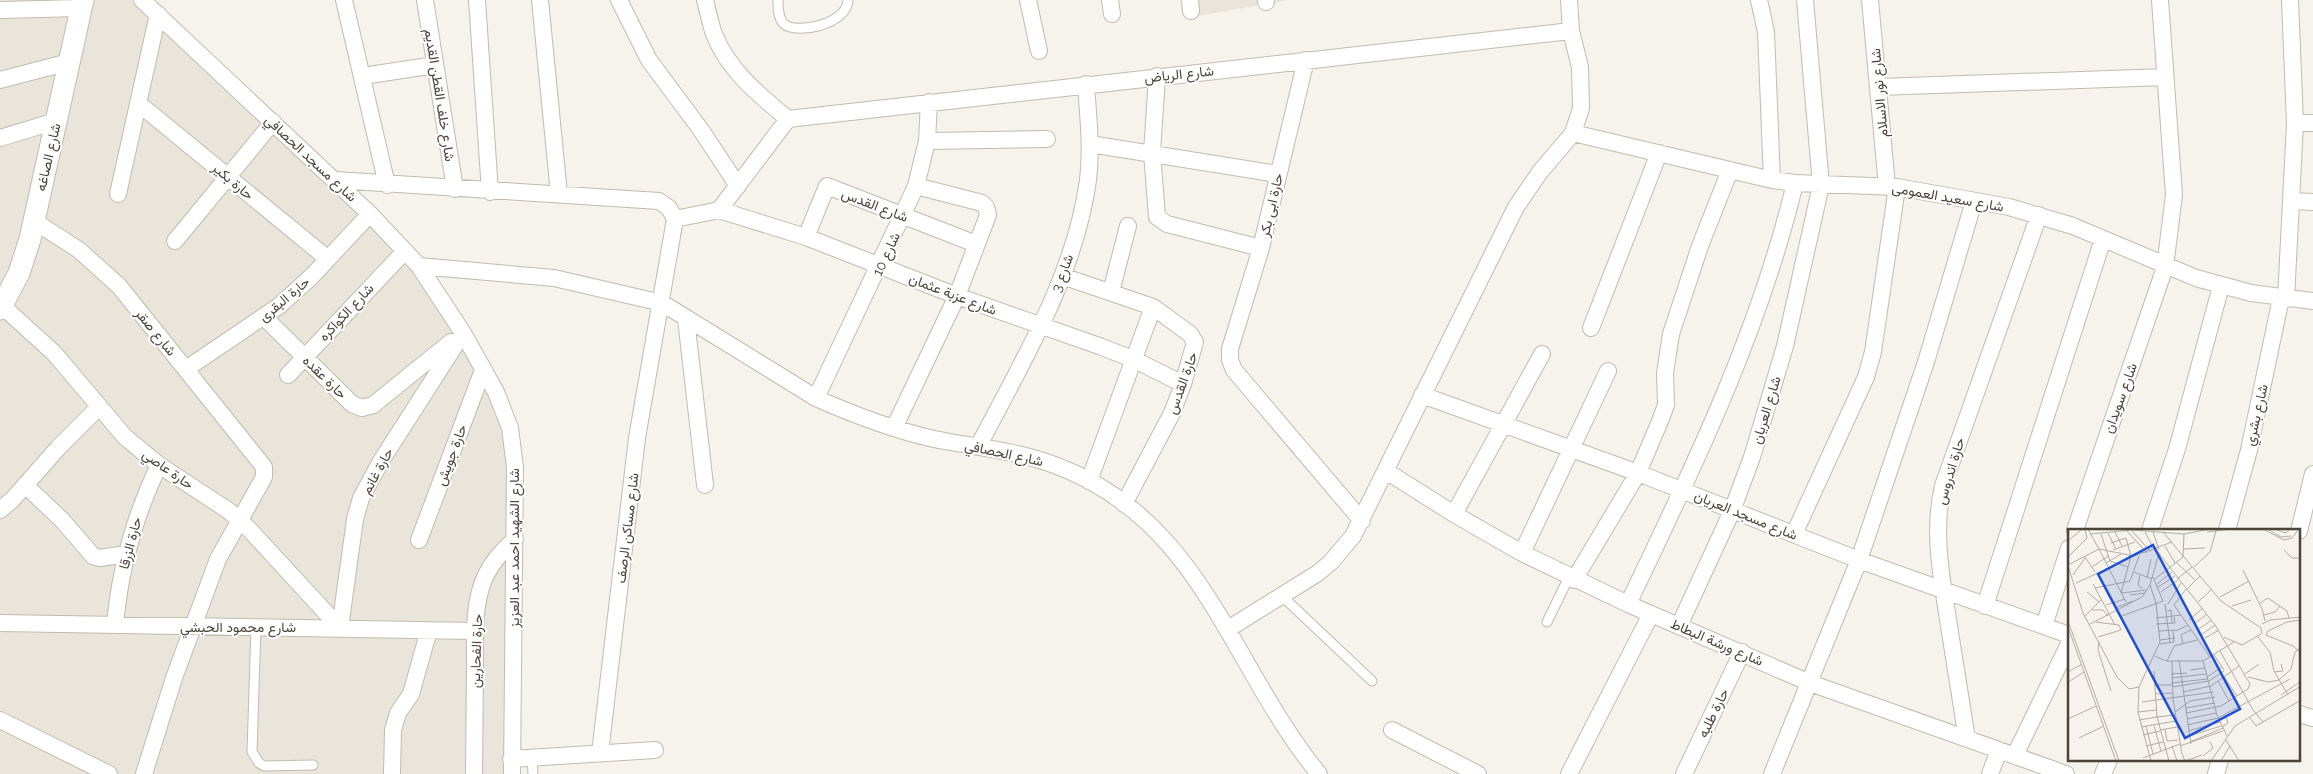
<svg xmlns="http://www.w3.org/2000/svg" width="2313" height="774" font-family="Raleway,Vazirmatn,sans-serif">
  <rect width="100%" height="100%" fill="#f6f3ec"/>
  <path fill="#eae5da" d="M0 0H144L426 271 516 429 513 774H0Z
    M1185 0H1289L1187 18Z"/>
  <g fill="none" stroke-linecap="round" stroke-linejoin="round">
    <g stroke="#c2bbae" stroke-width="11">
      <path id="service" d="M778 0C778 7 778 17 783 23 795 36 848 24 848 0
        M1282 596 1372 681
        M1547 622 1569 577
        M256 626 252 752 259 763 264 766 313 765
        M532 758 533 774"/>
    </g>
    <g stroke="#c2bbae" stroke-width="18">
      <path id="minor" d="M142 0 370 214 419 266 463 333 496 392 510 428 515 467 512 774
        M344 0 387 185
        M425 0 455 189
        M477 0 490 192
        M540 0 559 194
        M619 0 649 60 701 130 738 186
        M705 0C708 11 710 23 714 34 728 70 759 95 788 119
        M1028 0 1039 51
        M1110 0 1112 14
        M1190 0 1191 11
        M1266 0V2
        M1759 0 1766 32 1772 180
        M1870 0 1887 187
        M0 10 81 8
        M1306 60 1261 248 1230 349V360L1234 370 1362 521
        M363 76 435 65
        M1157 76 1152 153 1157 217 1167 224 1261 248
        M0 80 69 62
        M1879 87 2165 77
        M138 103 328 259
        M788 119 1571 31
        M2295 123H2313
        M1573 133 1772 180 1795 183 1897 187 2009 207 2073 226 2196 278 2251 293 2313 301
        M0 138 56 121
        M927 141 1047 139
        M1090 144 1278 174
        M335 180 659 201 669 208 675 219 637 438 600 753
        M118 194 158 14
        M2292 201 2313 202
        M719 210 806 237 957 296 1102 347 1135 360 1183 384
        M675 219 719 210 788 119
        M34 221 79 250 119 286 264 467V477L218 559 174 678 144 774
        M806 237 827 186 976 244
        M175 241 273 122
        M419 266 554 278 662 303 816 398C854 415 894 430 934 439 973 447 1012 450 1049 463 1202 516 1228 663 1319 774
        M1062 276 1153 307 1190 334 1195 342 1183 384 1172 413 1124 504
        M1111 292 1128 226
        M2286 299 2295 123 2290 0
        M0 304 54 353 125 437 159 465 229 511 248 528 340 628
        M264 317 352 404 362 408 373 405 451 342
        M686 319 705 485
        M1591 328 1659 153
        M186 369 279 306 311 277 370 214
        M288 375 405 251
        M1422 395 1638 473 1859 560 2069 635
        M816 398 916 186 927 141 929 102
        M894 428 957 296 988 215 986 207 982 203 916 186
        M978 447C1022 362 1075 276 1088 180 1092 148 1088 116 1086 84
        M1386 471 1454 514 1522 553 1628 604 1810 683 2066 774
        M1089 481 1153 307
        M25 485 62 520 93 556 100 558 126 554
        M0 510 12 500 58 448 99 407
        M1454 514 1542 354
        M2075 530 2165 267 2174 195 2160 0
        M2150 530 2177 449 2221 286
        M2227 530 2249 450 2281 298
        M2299 531 2313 474
        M1794 534 1866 377 1873 352 1897 187
        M419 540 483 370
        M1522 553 1608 371
        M1574 580 1638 473 1660 421 1666 405 1665 373 1671 334 1700 246 1730 170
        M1628 604C1693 469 1760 330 1795 183
        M1985 606 2103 239
        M0 623 475 631
        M115 625C120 568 134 517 159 465
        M1679 626 1732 511 1752 457 1785 346 1821 185 1805 0
        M2044 626 2069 548
        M340 628 355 519 361 498 381 461 463 333
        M1228 629 1318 573 1331 562 1353 536 1516 207 1540 172 1573 133 1581 108 1580 67 1571 31 1569 0
        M2299 714 2313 718
        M0 720 109 774
        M1392 730 1478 774
        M1967 739C1961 701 1955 663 1949 626 1942 580 1932 532 1943 486L2039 215
        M2015 755 2069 644
        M511 759 655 750
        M392 774 393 730 398 713 411 694 429 630
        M474 774C474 738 475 702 475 666 475 639 473 608 483 582 490 564 501 552 515 539
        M1569 774 1651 614
        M1684 774 1742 652
        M1772 774 1859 560 1926 362 1974 201
        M1990 774 1999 750
        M2103 774 2109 760
        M2216 774 2220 760"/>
    </g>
    <g stroke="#c2bbae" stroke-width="23">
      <path id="tertiary" d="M0 309 19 273 30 239 83 0"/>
    </g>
    <use href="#service" stroke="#fff" stroke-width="9"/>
    <use href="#minor" stroke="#fff" stroke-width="16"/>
    <use href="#tertiary" stroke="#fff" stroke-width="21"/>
  </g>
  <g text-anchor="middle" stroke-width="4" stroke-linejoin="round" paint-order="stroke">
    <g font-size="14" fill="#4b4439" stroke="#fff">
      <text transform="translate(1179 74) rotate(-6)" y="5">شارع الرياض</text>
      <text transform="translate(1879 93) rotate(-95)" y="5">شارع نور الاسلام</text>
      <text transform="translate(440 95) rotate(81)" y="5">شارع خلف القطن القديم</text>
      <text transform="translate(48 157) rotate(-77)" y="5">شارع الصاغه</text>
      <text transform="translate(311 158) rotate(43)" y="5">شارع مسجد الحصافي</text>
      <text transform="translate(233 181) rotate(40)" y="5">حارة بكير</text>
      <text transform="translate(1948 197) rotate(10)" y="5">شارع سعيد العمومى</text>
      <text transform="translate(875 205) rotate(21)" y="5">شارع القدس</text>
      <text transform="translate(1271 205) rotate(-77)" y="5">حارة ابى بكر</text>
      <text transform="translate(886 254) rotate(-65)" y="5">شارع 10</text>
      <text transform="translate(1062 273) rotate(-70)" y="5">شارع 3</text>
      <text transform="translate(953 294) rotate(21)" y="5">شارع عزبة عثمان</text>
      <text transform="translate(284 299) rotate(-40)" y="5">حارة البقرى</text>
      <text transform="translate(346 312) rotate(-47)" y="5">شارع الكواكره</text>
      <text transform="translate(156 332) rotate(51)" y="5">شارع صقر</text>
      <text transform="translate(325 377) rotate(44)" y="5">حارة عقده</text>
      <text transform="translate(1182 383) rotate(-70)" y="5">حارة القدس</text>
      <text transform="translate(2120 398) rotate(-70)" y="5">شارع سويدان</text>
      <text transform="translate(1766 410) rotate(-73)" y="5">شارع العريان</text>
      <text transform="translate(2256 415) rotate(-77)" y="5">شارع بشري</text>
      <text transform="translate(1004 453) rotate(12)" y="5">شارع الحصافي</text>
      <text transform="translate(451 455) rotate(-69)" y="5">حارة جويش</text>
      <text transform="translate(168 469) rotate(35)" y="5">حارة عاصي</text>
      <text transform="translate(377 471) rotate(-61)" y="5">حارة غانم</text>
      <text transform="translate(1950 471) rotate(-73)" y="5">حارة اندروس</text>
      <text transform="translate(1746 515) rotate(22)" y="5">شارع مسجد العريان</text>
      <text transform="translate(627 528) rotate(-83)" y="5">شارع مساكن الرصف</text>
      <text transform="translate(130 543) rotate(-75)" y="5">حارة الزرقا</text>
      <text transform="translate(514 548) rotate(-90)" y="5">شارع الشهيد احمد عبد العزيز</text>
      <text x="238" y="632">شارع محمود الحبشي</text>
      <text transform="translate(1717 642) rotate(23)" y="5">شارع ورشة البطاط</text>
      <text transform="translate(476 651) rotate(-88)" y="5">حارة الفحارين</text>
      <text transform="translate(1713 713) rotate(-64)" y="5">حارة طلبه</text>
    </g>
  </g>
  <g transform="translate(2068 529)">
    <rect width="232" height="232" fill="#f6f3ec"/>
    <path fill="none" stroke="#b2ada4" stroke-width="1" d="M195 0 216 11 224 9 231 0M200 0 213 8 223 7M206 0 218 4 222 0M59 2 79 24M64 2 83 23M47 3 54 17M77 3 87 22M85 3 91 21M95 3 153 72 193 99 194 105M139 3 163 0M40 4 48 20M22 5 64 1 116 5 142 0M33 5 42 32 60 38M0 12 13 1M43 14 58 9M97 17 107 34M116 20 137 19M45 21 67 13M216 21 224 29H233M89 22 147 96 182 155 180 160 153 177 118 184M0 28 19 9 17 0M17 28 27 43M108 33 127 51M38 34 53 25M0 36 31 20 20 0M0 37 15 84 49 148 61 160 71 158M24 38 40 27M126 38 142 23 148 2M175 41 194 80 197 92M66 43 84 50M5 46 17 29M72 46 70 56 75 60M79 49 83 30M87 50 115 28 116 5M109 50 124 38M8 54 41 39M25 55 47 96M89 55 104 43M90 58 107 47M27 59 62 52 71 27M119 60 132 47M19 63 31 73M93 63 110 51M53 64 63 27 58 9M53 64 79 61M62 66 77 64M152 68 181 52M58 73 31 20 66 27 104 13M130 73 143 61M192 74 200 69 219 82 221 89M97 75 102 114M100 75 113 54M38 76 57 70M106 76 142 128M106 76 118 60M164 77 183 71M47 79 65 72M24 81H35L40 87M99 82 103 81 104 94M196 86 207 83 212 77M17 87 34 70M54 87 95 72 85 48M88 89 113 86M121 91 135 79M0 92 51 232M28 93 51 96 53 101 30 108M22 95 74 68 82 56 91 24M88 95 107 94 106 88M126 95 139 85M194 95 202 91 233 88M0 98 48 232M129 101 144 91M90 102 110 101 120 96M133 106 147 96M198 106 225 117 233 124M198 106 200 102 219 93 233 91M189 107 202 123 206 142 220 166M156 108 174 116 193 105M137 109 151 101M92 111 107 109M31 112 30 121 43 162M92 115 106 113 105 102M115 115 113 106 123 101M152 122 185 181 195 193M146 126 156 141M87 127 98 132H135L166 113M111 131 123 215M99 132 106 117 129 111M104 132 105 170 114 225 117 232 134 226M135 132 149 186 159 207M122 141 137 139M86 142 89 188 101 232M0 143 14 135M206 143 215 142 213 135M103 145 119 144M177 145 191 135M139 148 154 138M156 148 169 167M180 148 200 153 211 151 223 140 227 123 233 119M103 149 138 145M150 152 161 172M0 153 16 143M103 154 139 150M86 156H104M143 157 171 137M71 158 92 113 88 74 82 56M71 158 70 183 83 232M104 158 141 152 156 142M115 163 143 157M87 165 104 164M213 166 233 152M74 173 145 163M117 179 147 174M70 183 88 181M107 183 122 172 147 168M89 188 107 186M150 189 222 150M182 189 188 197 233 171M0 190 28 177M119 190 148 184M71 191 89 188M119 196 150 189M78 197 85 225M86 197 93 222M73 198 108 192M154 198 160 194 157 186M97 200 99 212 110 211M92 201 109 198M120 202 152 193M75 206 92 202M121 207 153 197M11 209 36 197M158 211 171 232M122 213 155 199M78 217 95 213M104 217 109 232M112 217 155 202M135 227 145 219 142 213M75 229 112 215M143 232 167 197 233 157M153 232 162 217"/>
    <path fill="#1d4ed8" fill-opacity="0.15" stroke="#1d4ed8" stroke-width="2.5" d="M85 16 172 180 117 209 30 45Z"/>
    <rect width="232" height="232" fill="none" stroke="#4b4439" stroke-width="2.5"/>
  </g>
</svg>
